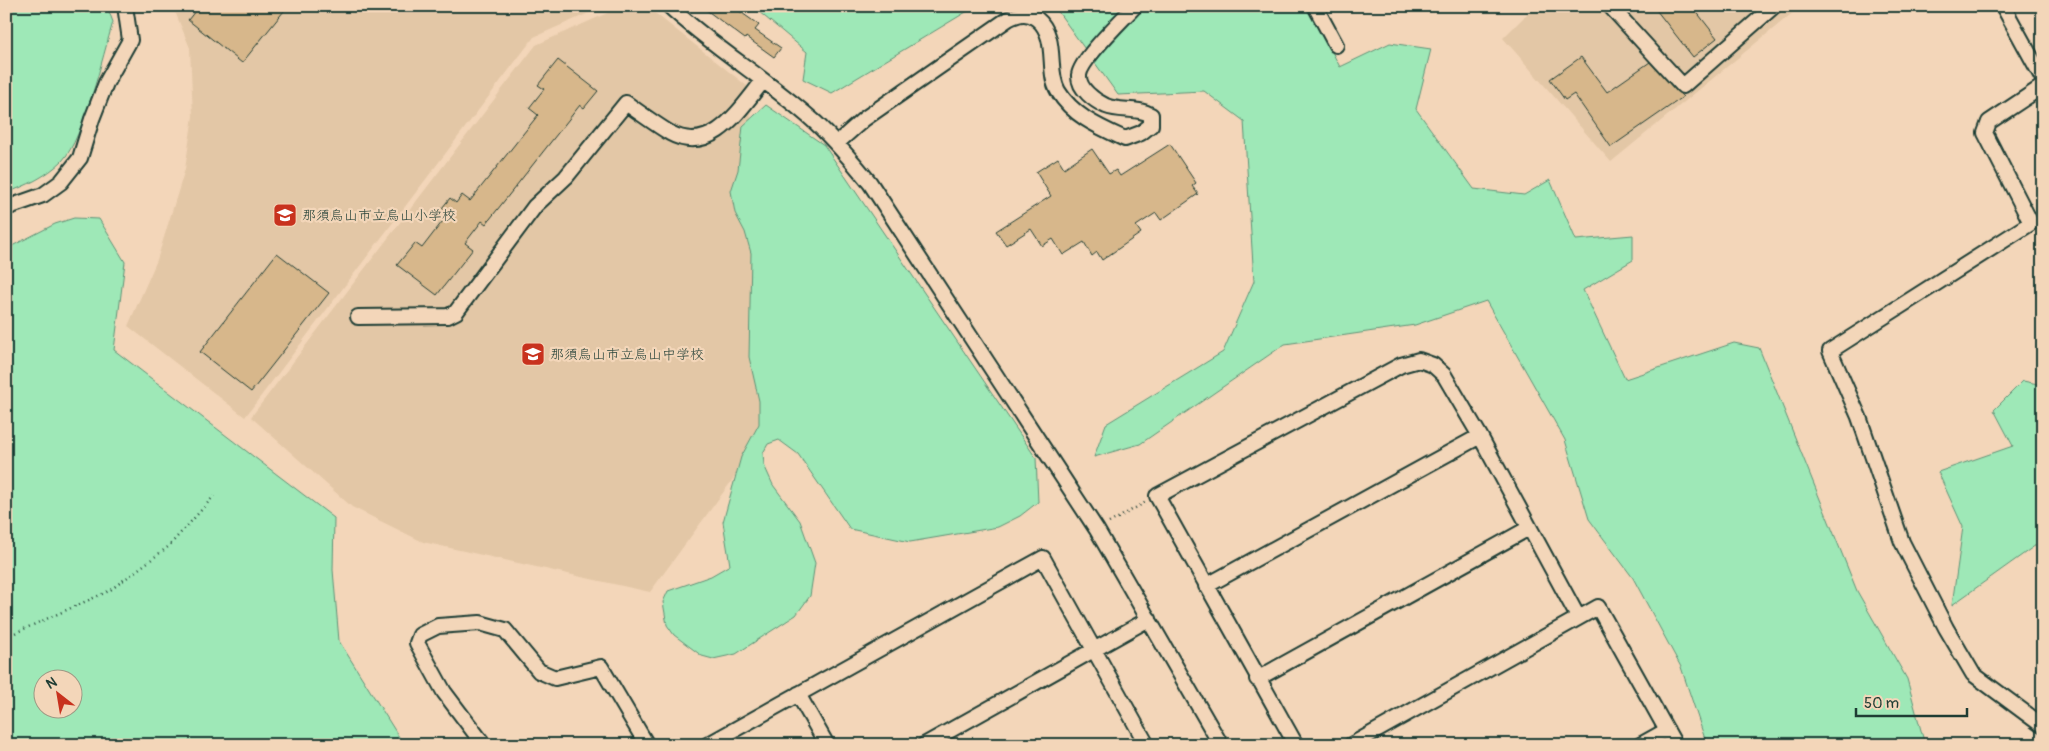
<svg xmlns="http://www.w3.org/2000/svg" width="2049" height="751" font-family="Pangolin,'Klee One',sans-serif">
  <rect width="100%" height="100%" fill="#f3d6b9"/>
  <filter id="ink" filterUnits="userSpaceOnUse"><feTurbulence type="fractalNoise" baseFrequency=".02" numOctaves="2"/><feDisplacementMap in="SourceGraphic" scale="10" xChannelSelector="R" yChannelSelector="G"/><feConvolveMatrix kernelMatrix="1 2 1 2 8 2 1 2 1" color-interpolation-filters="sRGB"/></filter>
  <g filter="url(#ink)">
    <path fill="#e3c7a6" d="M169 6H605L534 37 245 417 128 326 157 260 185 169 193 116 190 48 176 14Z
      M623 6H646L747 86 772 291 761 441 650 592 423 542 352 507 251 417 536 45Z
      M1535 6H1801L1611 162 1503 38Z"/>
    <path fill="#9ee8b7" stroke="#5e9276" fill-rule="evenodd" d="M6 6H107L113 22C103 55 84 138 62 161 47 176 26 186 6 193Z
      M752 6H976L832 93 803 79 807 52Z
      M1054 6H1308L1340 67 1390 43 1431 49 1416 109 1474 189 1524 195 1550 180 1576 240 1633 235V260L1583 290 1625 379 1734 343 1759 348 1857 591 1907 679 1925 745H1707L1681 667 1633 578 1589 519 1565 440 1486 301 1415 325 1285 344 1140 444 1094 457 1106 424 1223 352 1254 281 1244 121 1204 91 1118 95Z
      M766 105 824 145 1036 458 1038 502 1020 516 998 527 910 542 850 529 798 454 779 440 768 444 763 453 764 465 773 485 800 521 815 563 810 596 796 615 736 654 713 659 702 656 674 635 667 625 663 602 668 591 711 576 730 565 723 522 741 457 759 424V401L749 357 751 253 745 232 735 213 731 191 738 170 743 126Z
      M74 218 99 219 125 262 114 350 334 518 333 570 339 641 404 745H6V249L55 224ZM72 678V708H42V678Z
      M2023 381 2043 385V540L1952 605 1963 527 1938 472 2013 446 1994 410Z"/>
    <path fill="#d7b78b" stroke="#1f3d34" d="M199 6H288L242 63 188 20Z
      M701 6H732L759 25 755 30 781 48 774 57 746 37 745 39Z
      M1653 6H1692L1717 38 1693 57Z
      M1581 57 1607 92 1650 62 1683 97 1611 147 1574 94 1565 100 1550 79Z
      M558 60 598 91 584 108 580 105 486 224 482 221 465 243 473 249 437 295 397 265 415 243 422 248 449 213 442 208 450 198 456 203 462 195 470 201 538 115 529 108 544 89 538 85Z
      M1170 144 1196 183 1192 186 1198 194 1161 220 1156 213 1136 226 1141 233 1102 260 1097 252 1092 256 1084 242 1063 255 1053 239 1042 246 1031 229 1006 245 996 231 1051 196 1036 172 1058 158 1064 168 1092 149 1109 174 1116 170 1120 176Z
      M277 253 329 293 251 392 200 352Z"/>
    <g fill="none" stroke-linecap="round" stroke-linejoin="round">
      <g stroke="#1f3d34" stroke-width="18">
        <path id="minor" d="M669 6C715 49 770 81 816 123 836 142 853 162 870 183L1097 530 1221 745
          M1315 6 1336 45
          M1610 6 1683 86 1774 6
          M2003 6 2043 79
          M2043 86 1989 122 1985 133 2031 223 1830 351 1859 417 1902 542 1946 628 1973 674 2043 726
          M837 143 864 119 1008 19C1018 14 1027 11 1037 19 1059 37 1046 71 1058 91 1073 116 1099 127 1125 139L1141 133 1151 125V115C1137 107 1121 112 1106 106 1095 101 1078 89 1079 75 1081 59 1122 20 1135 6
          M6 208 43 195 61 182 80 158 92 119 106 83 130 40 125 6
          M358 317 448 316 456 312 535 206 566 177 626 103C640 113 655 124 670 133 712 156 740 109 763 81
          M1206 586 1480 436
          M1257 679 1529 528
          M798 694 827 745
          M484 745 444 692 417 643 420 635 438 626 480 623 505 630 539 671 555 678 601 667 647 745
          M707 745 1043 558 1147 745
          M924 745 1149 619
          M1296 745 1157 496 1401 365 1419 360 1433 365 1444 375 1480 436 1578 617
          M1351 745 1598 607 1675 745
          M1640 745 1667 730"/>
      </g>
      <path stroke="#1f3d34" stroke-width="2.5" stroke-dasharray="1 4" stroke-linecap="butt" d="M1109 523 1146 502
        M6 637 109 591 168 547 214 496"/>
      <use href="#minor" stroke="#f3d6b9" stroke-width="14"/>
    </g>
  </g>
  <defs>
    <g id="school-square" transform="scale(1.25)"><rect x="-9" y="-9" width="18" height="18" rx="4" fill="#c8321e" stroke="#f3d6b9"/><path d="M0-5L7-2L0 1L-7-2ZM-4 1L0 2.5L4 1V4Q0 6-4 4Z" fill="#fff"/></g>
  </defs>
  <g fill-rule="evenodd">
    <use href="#school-square" x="285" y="215"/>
    <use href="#school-square" x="533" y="354"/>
  </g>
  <g text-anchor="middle" stroke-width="4.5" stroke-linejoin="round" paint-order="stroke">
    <g font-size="14" fill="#1f3d34" stroke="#f3d6b9" text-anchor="start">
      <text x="302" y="220">那須烏山市立烏山小学校</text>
      <text x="550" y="359">那須烏山市立烏山中学校</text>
    </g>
  </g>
  <rect width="2049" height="751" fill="none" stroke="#f3d6b9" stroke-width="25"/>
  <rect x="12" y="12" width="2024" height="726" fill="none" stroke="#1f3d34" stroke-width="2" filter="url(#ink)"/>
  <g transform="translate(58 694) rotate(329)"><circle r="24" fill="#f3d6b9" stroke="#9e9984"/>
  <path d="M0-4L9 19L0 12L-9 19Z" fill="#c8321e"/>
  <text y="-8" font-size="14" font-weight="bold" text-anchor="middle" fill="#1f3d34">N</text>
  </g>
  <path d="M1856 708v8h111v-8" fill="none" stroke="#1f3d34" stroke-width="2.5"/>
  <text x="1864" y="708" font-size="15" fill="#1f3d34" stroke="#f3d6b9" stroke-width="4" paint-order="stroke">50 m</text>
</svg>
